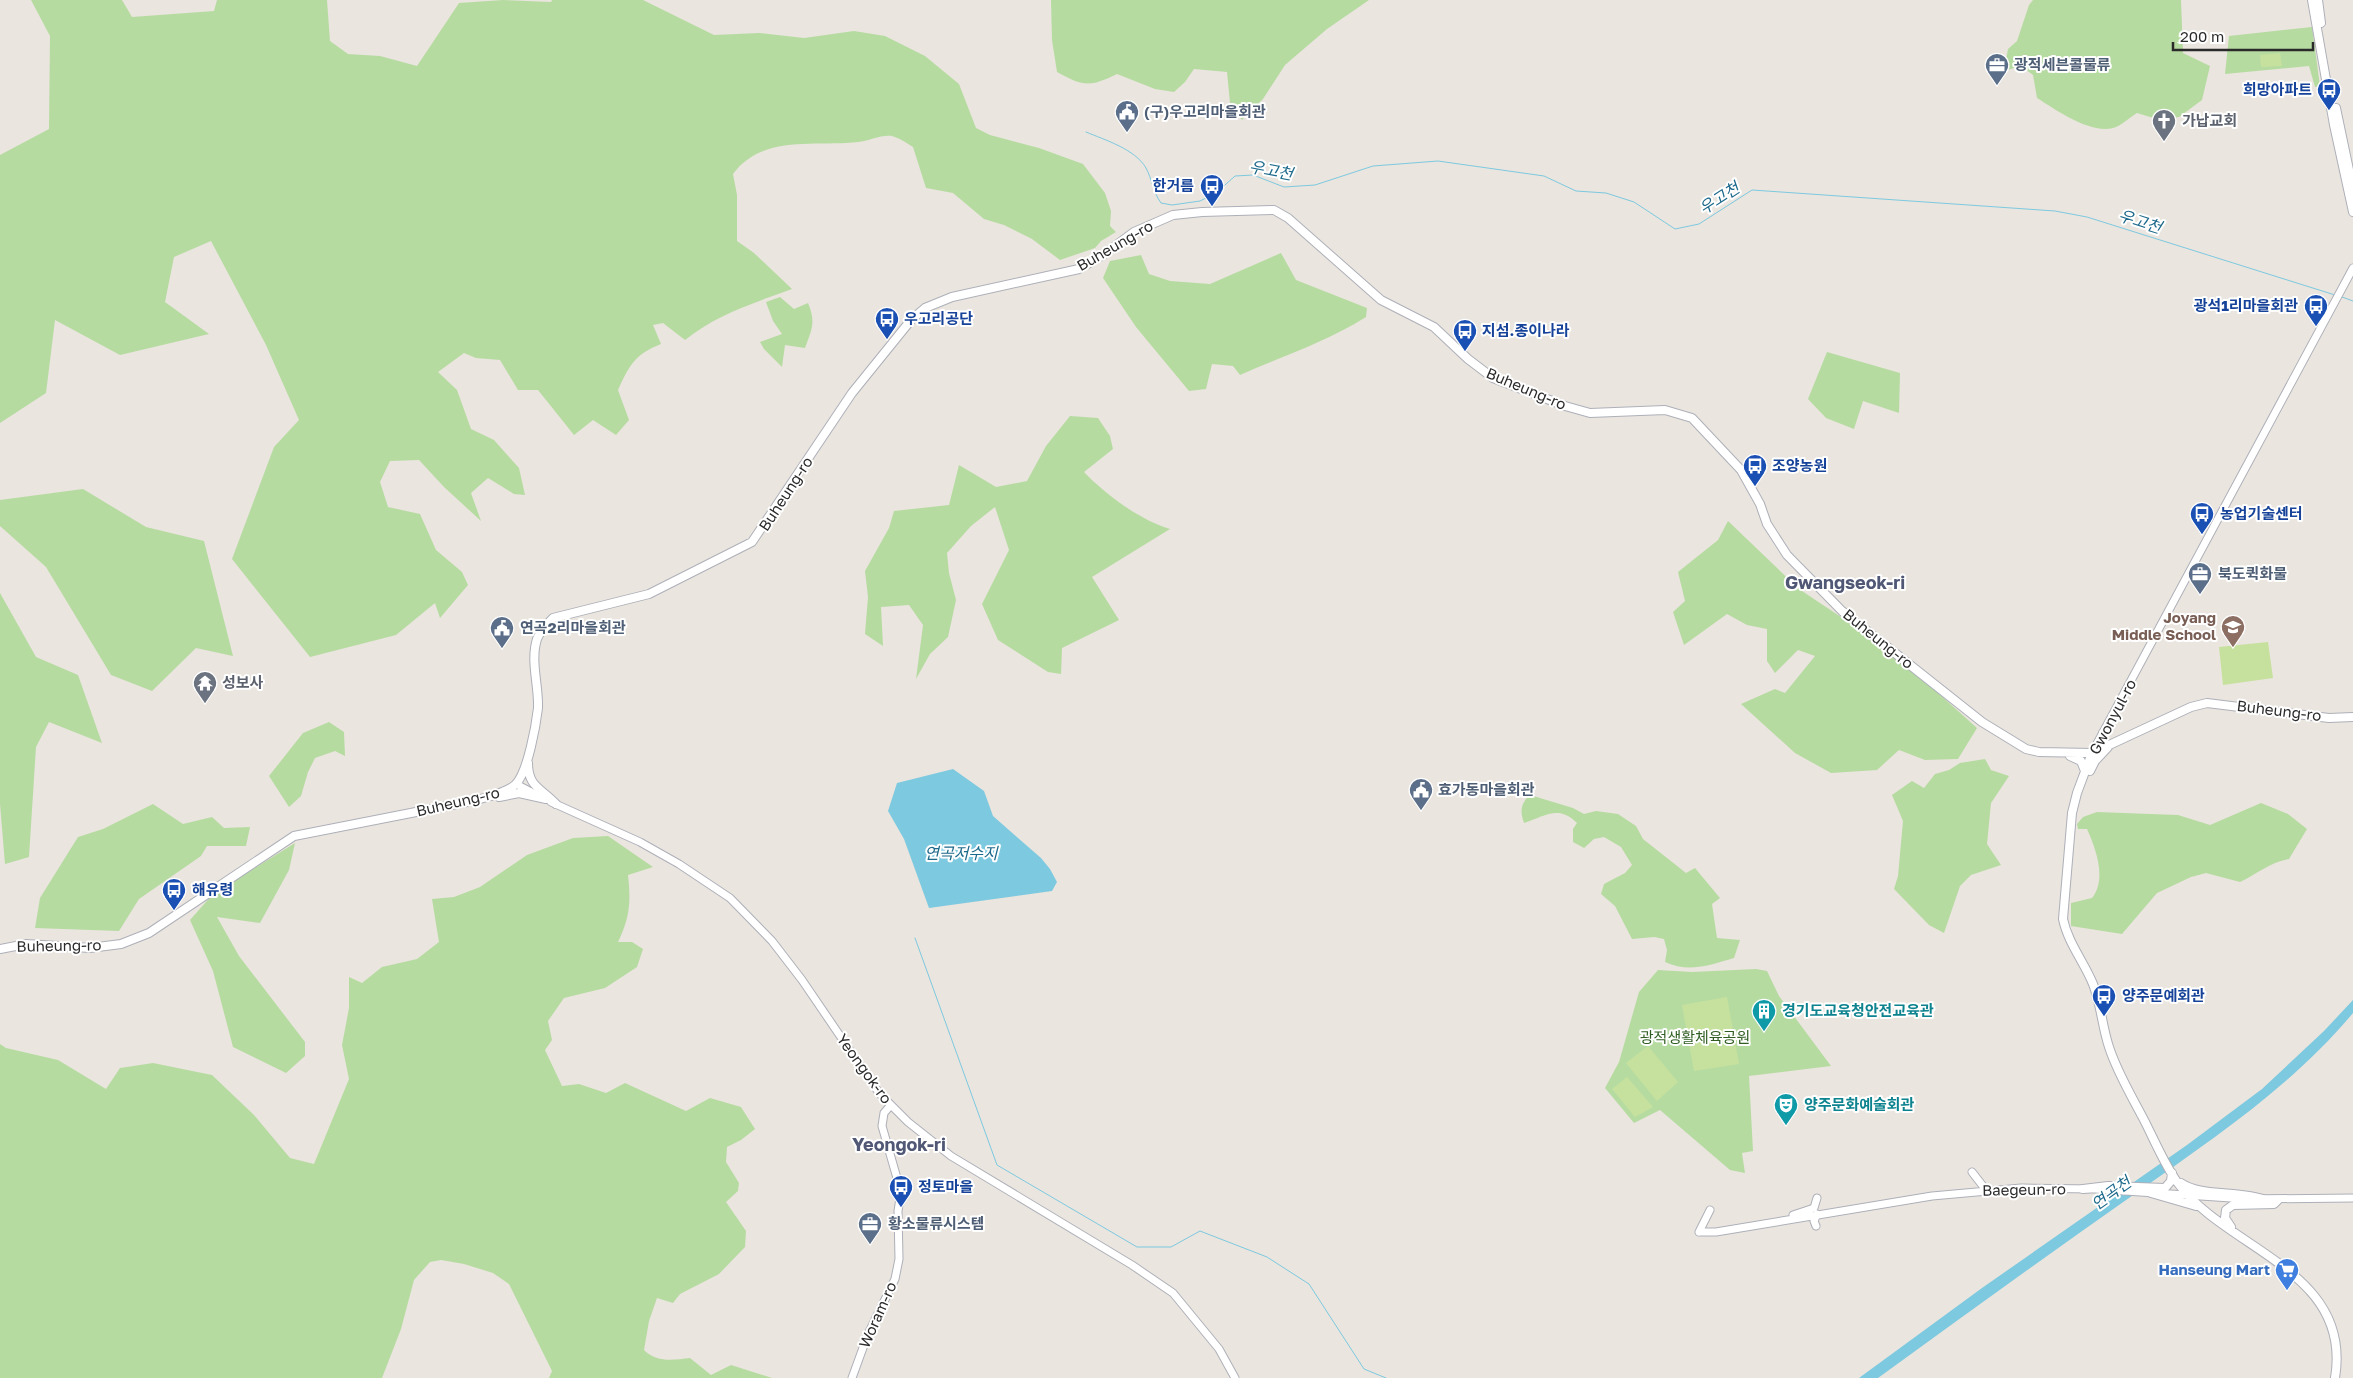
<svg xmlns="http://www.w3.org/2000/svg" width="2353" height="1378" font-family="'Golos Text','Noto Sans KR',sans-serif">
  <rect width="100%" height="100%" fill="#eae5de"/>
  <path fill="#b6dba1" d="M31 0H122L132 17 214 11 217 0H327L330 41 348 54 380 56 417 66 459 3 503 0 551 2 552 0H643L714 35 759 33 804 38 854 31 885 36 925 56 959 84 976 128 990 135 1039 148 1083 164 1105 193 1111 211 1110 226 1116 232 1101 241 1095 248 1060 260 1032 239 1004 225 984 219 953 193 926 188 913 147C907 143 899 138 892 136 883 134 868 141 858 142 815 147 762 134 733 174L737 195V241L754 253 792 289C754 303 717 314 685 340L663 323 653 325 661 344C635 354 629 366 618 390L629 420 616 435 593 420 574 435 538 390H518L500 360 476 358 464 353 438 372 457 390 471 429 494 440 519 468 525 495 514 494 488 478 471 493 481 521 444 487 419 460 390 461 380 482 388 507 420 514 436 550 462 572 468 585 440 618 435 603 396 635 310 657 232 559 274 447 299 420 266 345 211 241 174 257 165 302 209 334 120 355 55 320 46 393 0 423V155L49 129 50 36Z
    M1051 0H1369L1327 29 1285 65 1263 99 1242 120 1230 103 1227 72 1194 69 1185 82 1174 92 1155 89 1117 74C1090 87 1084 87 1057 72L1052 40Z
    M2033 0H2181L2183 53 2210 66 2202 100 2179 117 2160 120 2137 113C2130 117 2121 126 2113 128 2090 134 2056 110 2037 98L2033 75 2021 66 2004 71 2008 49 2017 41 2029 5Z
    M2312 27 2320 86 2315 87 2309 66 2225 74 2229 36Z
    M1281 253 1296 280 1367 308 1366 317C1326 342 1283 356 1240 375L1233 366 1212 364 1206 389 1189 391 1136 327 1103 278 1110 261 1141 255 1149 274 1170 281 1210 284Z
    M780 297 794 309 808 303C816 322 812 329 805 348L785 345 782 367 764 349 760 342 782 334 773 321 766 302Z
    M1827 352 1900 373 1899 413 1863 401 1854 429 1826 418 1808 399Z
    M1070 416 1098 418 1110 436 1113 449 1084 472C1106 495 1140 520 1170 529L1092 577 1119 620 1062 648 1061 674 1048 672 998 640 982 604 1009 550 995 507 971 526 947 553 949 573 956 600 948 637 930 654 916 679 923 625 909 605 881 607 883 646 865 634 868 597 865 571 889 528 894 511 949 505 959 465 996 487 1027 481 1046 446Z
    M83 489 146 527 204 541 233 656 196 648 152 691 111 675 46 567 0 526V500Z
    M1728 521 1799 589 1862 631 1919 676 1977 728 1958 759 1925 760 1899 750 1877 770 1831 773 1795 753 1741 704 1775 689 1785 693 1815 656 1798 650 1775 673 1767 661V629L1747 625 1727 614 1684 645 1673 612 1685 601 1678 572 1718 540Z
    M0 593 36 657 78 675 102 743 49 722 36 747 29 857 5 864 0 804Z
    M329 722 344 732 345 756 335 751 315 758 308 772 301 796 289 807 269 776 303 733Z
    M1985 759 1991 770 2009 776 1991 803 1987 844 2001 865 1971 875 1960 886 1944 933 1929 925 1894 889 1898 876 1903 821 1892 795 1912 781 1924 788 1935 774 1949 770 1960 763Z
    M1530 795 1573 808 1584 814 1596 811 1618 814 1636 826 1643 839 1686 873 1695 868 1720 898 1712 904 1717 938 1740 940 1734 958C1710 965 1689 973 1665 962L1667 950 1664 939 1654 937 1632 939 1615 906 1601 894 1604 884 1625 873 1632 865 1621 847 1604 837 1594 839 1584 848 1573 842V829L1577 823C1558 804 1544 817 1524 823 1520 812 1520 804 1530 795Z
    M2261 803 2288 814 2307 829 2289 859C2268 863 2259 873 2240 882L2206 873 2191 877 2157 893 2122 934 2071 926V903L2092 898C2107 879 2096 849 2087 829H2078L2077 824 2083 817 2097 812 2178 815 2210 825Z
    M153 804 183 824 212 817 224 828 250 827 246 846H207L201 856 139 899 119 931 35 928 40 898 78 837 103 829Z
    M608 836 653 867 628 875C631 902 630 917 618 942H632L643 949 637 967 605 988 564 998 548 1021 552 1040 545 1050 562 1086 579 1084 606 1093 625 1083 686 1111 710 1098 741 1107 755 1129 741 1140 727 1147 726 1162 739 1183 738 1191 726 1202 746 1231 745 1247 719 1274 680 1294 673 1303 657 1298 649 1321 644 1350C657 1363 674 1360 690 1358L711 1375 731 1365 772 1378H549L552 1371 509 1284 493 1273 464 1264 441 1260 430 1262 414 1280 401 1329 382 1378H0V1044L6 1048 58 1060 106 1089 120 1068 153 1063 212 1075 254 1115 290 1158 314 1164 349 1079 342 1045 349 1008V977L362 983 382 967 417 959 439 942 432 899 454 897 480 887 527 855 573 838Z
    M295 843 289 870 260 923 217 917 239 956 305 1042V1056L286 1073 233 1047 213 971 190 920 213 894Z
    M1756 969 1767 971 1779 996 1831 1066 1749 1076 1753 1151 1742 1153 1745 1173 1730 1170 1660 1110 1634 1123 1605 1088 1619 1062 1639 992 1658 970 1692 972Z"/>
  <path fill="#c6e19e" d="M2280 53 2282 66 2261 67 2260 55Z
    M2268 642 2273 678 2223 685 2219 647Z
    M1727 997 1739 1064 1694 1071 1682 1005Z
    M1648 1046 1678 1082 1657 1101 1626 1063Z
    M1627 1077 1653 1107 1635 1117 1612 1089Z"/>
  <path fill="#7dc9e0" d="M953 769 984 791 993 816 1041 858 1050 869 1057 882 1052 891 929 908 904 839 888 811 897 783Z
    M2353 1000V1013C2291 1087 2214 1138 2136 1193 2049 1254 1963 1316 1878 1378H1859L1982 1288 2187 1145 2262 1089 2324 1031Z"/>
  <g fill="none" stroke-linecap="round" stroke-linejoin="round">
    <path stroke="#7dc9e0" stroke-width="1" d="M1086 132C1105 140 1135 149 1146 168 1152 179 1153 192 1161 203L1172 205 1200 201 1216 193 1235 176 1253 175 1284 187 1315 185 1373 166 1438 161 1544 176 1576 191 1606 193 1634 202 1675 229 1699 224 1752 190 2055 211 2087 217 2335 295
      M2342 297 2353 301
      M915 938 997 1165 1137 1247H1171L1200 1231 1267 1257 1309 1284 1364 1369 1386 1378"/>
    <g stroke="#aeb0b9" stroke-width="9">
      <path id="tertiary" d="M2092 753 2353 268
        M516 784 539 796
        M551 802 640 842 679 864 730 898 772 941 802 980 879 1093 908 1122 951 1156 1132 1265 1173 1293 1219 1349 1235 1378
        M1972 1172 1986 1190
        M1793 1215 1814 1208 1817 1198
        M1816 1226 1814 1221 1817 1214
        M1699 1232H1716L1932 1196 2021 1188 2095 1189 2246 1199 2353 1198
        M1699 1232 1710 1210
        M852 1378 868 1334 895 1279 899 1259 898 1211 901 1192 882 1126 884 1113 890 1106"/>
    </g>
    <g stroke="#aeb0b9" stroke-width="10">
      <path id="secondary" d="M2312 0 2334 125 2353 212
        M2318 0 2321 23
        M2336 108 2353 189
        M2092 753 2077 793 2072 813 2063 919C2068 943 2084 962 2093 984 2101 1004 2102 1026 2109 1047 2117 1072 2131 1095 2143 1118 2154 1139 2163 1162 2177 1182 2226 1250 2353 1270 2335 1378
        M2070 756 2081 761 2085 771
        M528 763C528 787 541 788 556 804
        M2090 771 2095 761 2108 747 2103 741V733
        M499 797 519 793 546 799
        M0 949 26 944 90 948 121 944 149 933 294 836 477 800C489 796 507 793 516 784 528 771 536 725 538 708 539 686 530 661 537 639 540 631 547 624 553 618L649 594 752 542 852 393 911 320 925 308 952 297 1079 269 1103 255 1134 232 1173 215 1202 212 1274 210 1288 218 1381 300 1434 327 1468 359 1493 378 1565 406 1590 413 1665 410 1692 418 1741 470 1760 504 1767 524 1787 555 1842 611 1982 722 2026 749 2039 752 2092 753 2191 707 2207 703 2329 718 2353 717
        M2181 1183C2201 1197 2240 1190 2266 1200
        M2083 1189 2108 1186 2165 1188 2171 1181 2172 1173
        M2151 1193 2196 1206
        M2231 1227 2225 1218 2226 1210 2233 1205 2274 1204 2278 1200"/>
    </g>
    <use href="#tertiary" stroke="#fff" stroke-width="7"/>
    <use href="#secondary" stroke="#fff" stroke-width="8"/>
  </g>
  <defs>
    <g id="office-pin" transform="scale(1.25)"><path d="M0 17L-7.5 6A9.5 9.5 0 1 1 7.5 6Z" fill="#5c6f8a" stroke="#fff"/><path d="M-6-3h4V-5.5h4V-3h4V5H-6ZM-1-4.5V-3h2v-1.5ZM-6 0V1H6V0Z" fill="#fff"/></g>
    <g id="bus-pin" transform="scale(1.25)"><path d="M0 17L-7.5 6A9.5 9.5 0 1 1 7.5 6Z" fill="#1a4fb4" stroke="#fff"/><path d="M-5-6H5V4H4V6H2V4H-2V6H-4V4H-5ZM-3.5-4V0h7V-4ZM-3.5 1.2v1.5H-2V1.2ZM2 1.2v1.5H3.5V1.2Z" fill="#fff"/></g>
    <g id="civic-pin" transform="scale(1.25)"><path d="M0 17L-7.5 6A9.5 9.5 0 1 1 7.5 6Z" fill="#5c6f8a" stroke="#fff"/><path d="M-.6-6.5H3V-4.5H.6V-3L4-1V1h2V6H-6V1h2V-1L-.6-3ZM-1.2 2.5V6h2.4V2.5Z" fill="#fff"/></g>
    <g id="church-pin" transform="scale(1.25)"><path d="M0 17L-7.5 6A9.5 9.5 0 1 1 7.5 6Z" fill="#6b7280" stroke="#fff"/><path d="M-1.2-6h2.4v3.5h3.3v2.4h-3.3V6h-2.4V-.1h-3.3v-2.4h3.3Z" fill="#fff"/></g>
    <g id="school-pin" transform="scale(1.25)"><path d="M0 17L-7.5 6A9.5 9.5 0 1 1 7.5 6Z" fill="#8d6e63" stroke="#fff"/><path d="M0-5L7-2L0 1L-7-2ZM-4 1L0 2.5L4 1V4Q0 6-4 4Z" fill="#fff"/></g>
    <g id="temple-pin" transform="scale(1.25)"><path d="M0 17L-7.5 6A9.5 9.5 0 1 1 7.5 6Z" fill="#6b7280" stroke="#fff"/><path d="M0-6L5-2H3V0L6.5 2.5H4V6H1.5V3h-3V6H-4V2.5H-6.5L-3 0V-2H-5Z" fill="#fff"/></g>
    <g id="building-pin" transform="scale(1.25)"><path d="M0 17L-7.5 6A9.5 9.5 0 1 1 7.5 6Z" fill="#0f9aa8" stroke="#fff"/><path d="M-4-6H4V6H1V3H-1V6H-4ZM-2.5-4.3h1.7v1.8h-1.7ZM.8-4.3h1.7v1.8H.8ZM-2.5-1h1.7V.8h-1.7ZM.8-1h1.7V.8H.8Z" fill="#fff"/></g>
    <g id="theatre-pin" transform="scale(1.25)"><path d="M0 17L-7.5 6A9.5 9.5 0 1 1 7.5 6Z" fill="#0f9aa8" stroke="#fff"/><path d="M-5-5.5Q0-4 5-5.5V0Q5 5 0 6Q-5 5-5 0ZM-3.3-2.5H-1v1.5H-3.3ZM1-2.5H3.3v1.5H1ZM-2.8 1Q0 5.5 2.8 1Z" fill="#fff"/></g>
    <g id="supermarket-pin" transform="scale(1.25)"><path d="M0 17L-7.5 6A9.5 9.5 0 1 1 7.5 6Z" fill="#3f7fe0" stroke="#fff"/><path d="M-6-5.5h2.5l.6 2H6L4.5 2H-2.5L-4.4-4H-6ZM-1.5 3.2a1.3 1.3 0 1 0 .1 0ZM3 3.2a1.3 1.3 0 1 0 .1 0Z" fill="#fff"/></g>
  </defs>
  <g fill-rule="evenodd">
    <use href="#office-pin" x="1997" y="65"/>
    <use href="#bus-pin" x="2329" y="90"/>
    <use href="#civic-pin" x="1127" y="112"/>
    <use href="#church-pin" x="2164" y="121"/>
    <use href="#bus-pin" x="1212" y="186"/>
    <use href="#bus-pin" x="2316" y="306"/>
    <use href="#bus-pin" x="887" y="319"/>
    <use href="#bus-pin" x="1465" y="331"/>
    <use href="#bus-pin" x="1755" y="466"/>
    <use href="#bus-pin" x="2202" y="514"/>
    <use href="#office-pin" x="2200" y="574"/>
    <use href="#school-pin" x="2233" y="627"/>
    <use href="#civic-pin" x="502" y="628"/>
    <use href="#temple-pin" x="205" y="683"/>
    <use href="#civic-pin" x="1421" y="790"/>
    <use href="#bus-pin" x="174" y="890"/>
    <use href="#bus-pin" x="2104" y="996"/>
    <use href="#building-pin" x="1764" y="1011"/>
    <use href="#theatre-pin" x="1786" y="1105"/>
    <use href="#bus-pin" x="901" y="1187"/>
    <use href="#office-pin" x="870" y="1224"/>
    <use href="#supermarket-pin" x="2287" y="1270"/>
  </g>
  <g text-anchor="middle" stroke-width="4" stroke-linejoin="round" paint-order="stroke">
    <g font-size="15" font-weight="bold" fill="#4e5e75" stroke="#fff" text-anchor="start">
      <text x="2014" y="70">광적세븐콜물류</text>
      <text x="1144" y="117">(구)우고리마을회관</text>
      <text x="2218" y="579">북도퀵화물</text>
      <text x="520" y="633">연곡2리마을회관</text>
      <text x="1438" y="795">효가동마을회관</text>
      <text x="888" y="1229">황소물류시스템</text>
    </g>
    <g font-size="15" font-weight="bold" fill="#164399" stroke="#fff" text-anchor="start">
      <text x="2312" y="95" text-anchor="end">희망아파트</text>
      <text x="1194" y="191" text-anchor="end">한거름</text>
      <text x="2298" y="311" text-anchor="end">광석1리마을회관</text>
      <text x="904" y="324">우고리공단</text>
      <text x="1482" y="336">지섬.종이나라</text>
      <text x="1772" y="471">조양농원</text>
      <text x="2220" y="519">농업기술센터</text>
      <text x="192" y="895">해유령</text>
      <text x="2122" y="1001">양주문예회관</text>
      <text x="918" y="1192">정토마을</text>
    </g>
    <g font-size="15" font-weight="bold" fill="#5b616d" stroke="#fff" text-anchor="start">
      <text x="2182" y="126">가납교회</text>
      <text x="222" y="688">성보사</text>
    </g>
    <g font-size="15" fill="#2a2a2a" stroke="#fff">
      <text transform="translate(1115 246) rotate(-30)" y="5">Buheung-ro</text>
      <text transform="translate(1526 389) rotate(23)" y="5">Buheung-ro</text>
      <text transform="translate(786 494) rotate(-57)" y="5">Buheung-ro</text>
      <text transform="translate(1878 639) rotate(39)" y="5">Buheung-ro</text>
      <text transform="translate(2279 711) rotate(7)" y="5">Buheung-ro</text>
      <text transform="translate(2113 717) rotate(-62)" y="5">Gwonyul-ro</text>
      <text transform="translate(458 802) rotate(-13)" y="5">Buheung-ro</text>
      <text transform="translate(59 946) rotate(-1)" y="5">Buheung-ro</text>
      <text transform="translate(864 1069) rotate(54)" y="5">Yeongok-ro</text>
      <text transform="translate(2024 1190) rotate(-1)" y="5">Baegeun-ro</text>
      <text transform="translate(878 1315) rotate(-66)" y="5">Woram-ro</text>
    </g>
    <g font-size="15" font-weight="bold" fill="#785e54" stroke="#fff" text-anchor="end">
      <text x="2216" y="623">Joyang<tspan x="2216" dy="17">Middle School</tspan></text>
    </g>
    <g font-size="15" font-weight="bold" fill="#0d838f" stroke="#fff" text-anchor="start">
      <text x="1782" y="1016">경기도교육청안전교육관</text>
      <text x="1804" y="1110">양주문화예술회관</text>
    </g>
    <g font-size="15" fill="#315f23" stroke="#fff">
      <text x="1695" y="1043">광적생활체육공원</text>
    </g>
    <g font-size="15" font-weight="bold" fill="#366cbe" stroke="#fff" text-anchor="end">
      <text x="2270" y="1275">Hanseung Mart</text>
    </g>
    <g font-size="16" font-style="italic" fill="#1d698b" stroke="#fff">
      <text transform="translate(1271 170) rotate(11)" y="6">우고천</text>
      <text transform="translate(1719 198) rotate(-33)" y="6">우고천</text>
      <text transform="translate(2140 221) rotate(18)" y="6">우고천</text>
      <text x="961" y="859">연곡저수지</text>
      <text transform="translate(2111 1193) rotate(-36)" y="6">연곡천</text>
    </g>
    <g font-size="18" font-weight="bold" fill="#505876" stroke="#fff">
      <text x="1845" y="589">Gwangseok-ri</text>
      <text x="899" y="1151">Yeongok-ri</text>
    </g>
  </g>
  <path d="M2173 42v8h140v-8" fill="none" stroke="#2a2a2a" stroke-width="2.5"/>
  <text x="2180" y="42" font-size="15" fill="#2a2a2a" stroke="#ffffff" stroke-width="4" paint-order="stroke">200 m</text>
</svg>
